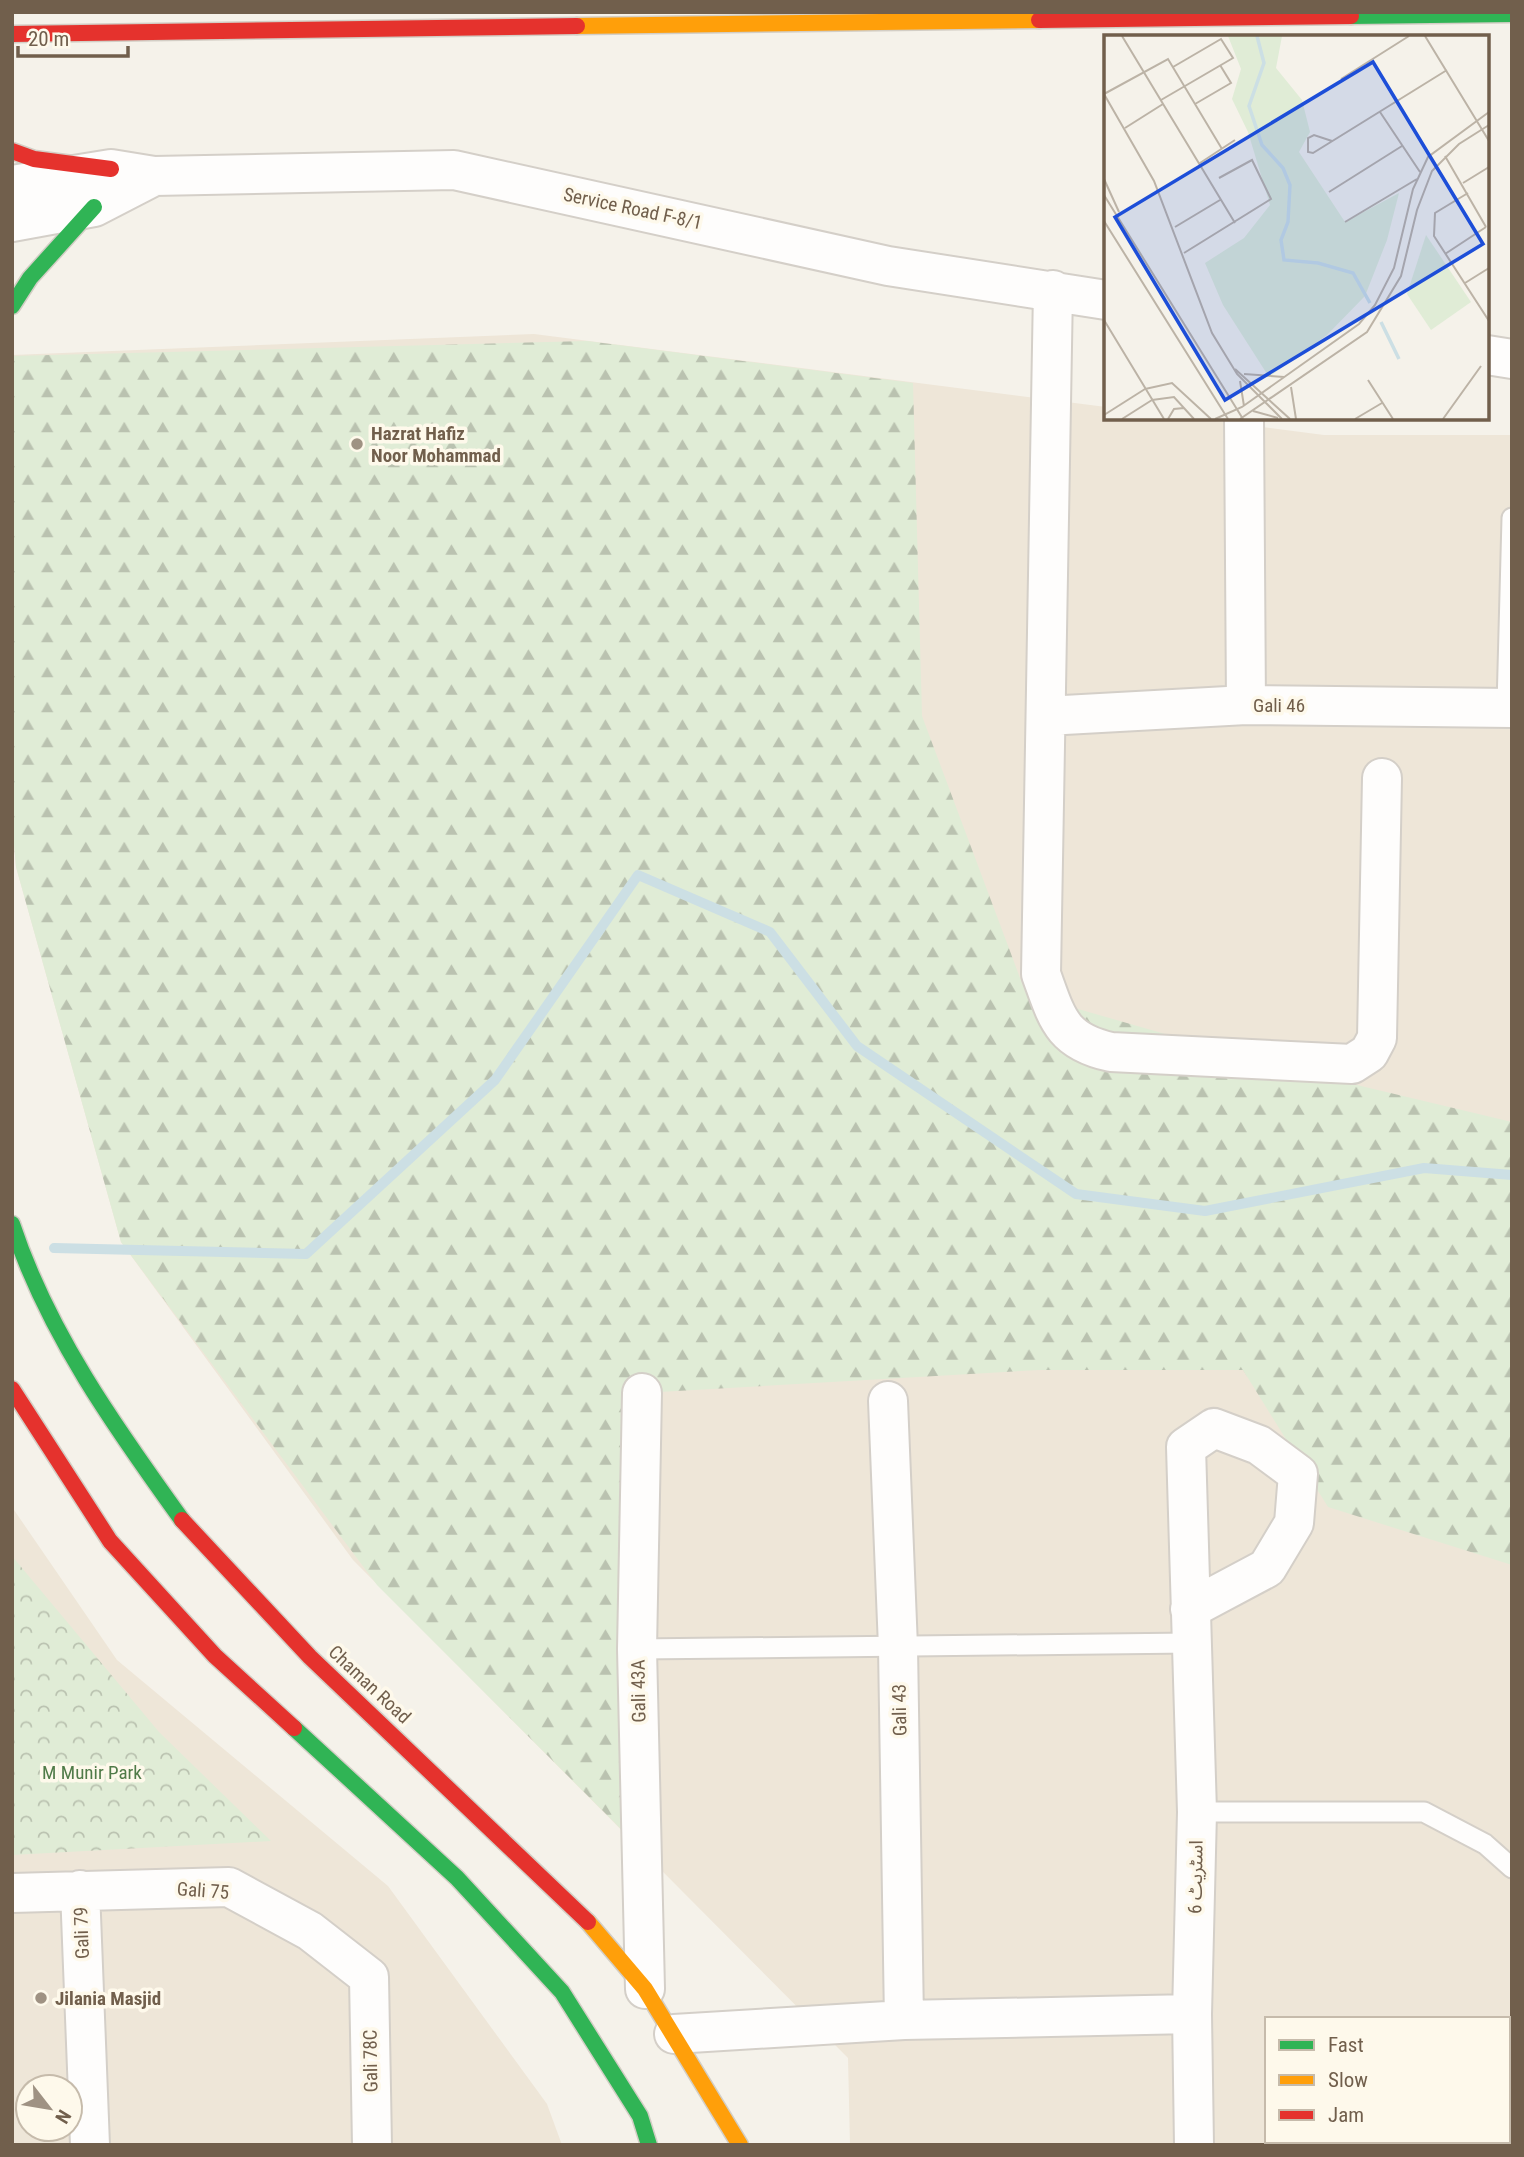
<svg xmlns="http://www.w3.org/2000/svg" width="1524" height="2157" font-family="'Roboto Condensed','Noto Sans Arabic',sans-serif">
  <defs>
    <pattern id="forest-firs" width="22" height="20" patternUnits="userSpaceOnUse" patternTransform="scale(1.75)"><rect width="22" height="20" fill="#e0ecd6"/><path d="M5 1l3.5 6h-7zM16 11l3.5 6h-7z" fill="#bac2b0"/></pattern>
    <pattern id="park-crowns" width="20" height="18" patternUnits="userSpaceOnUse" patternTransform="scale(1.75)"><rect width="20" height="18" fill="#e0ecd6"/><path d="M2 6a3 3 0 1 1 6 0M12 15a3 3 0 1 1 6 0" fill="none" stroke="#bac2b0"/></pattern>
  </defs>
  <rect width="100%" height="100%" fill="#f5f2ea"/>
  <path fill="#eee6d8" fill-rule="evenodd" d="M534 334 1106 407V418H1191L1324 435H1512V2145H850L848 2058 353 1560 121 1242 16 867 12 822V355ZM1267 2019H1508V2141H1267Z
    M12 1507 117 1660 388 1886 547 2104 562 2145H12ZM28 2087H70V2129H28Z"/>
  <path fill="url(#forest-firs)" d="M587 341 913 383 922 716 1026 994 1273 1065 1512 1122V1565L1328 1507 1243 1370H1039L642 1393 625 1833 377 1585 121 1242 16 867 12 822V356Z"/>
  <path fill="url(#park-crowns)" d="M12 1556 159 1732 271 1841 12 1855Z"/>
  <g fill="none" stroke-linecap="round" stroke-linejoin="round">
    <path stroke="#ccdfe4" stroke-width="10" d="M54 1248 306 1254 495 1080 638 875 770 932 857 1046 1076 1194 1205 1211 1424 1168 1512 1175"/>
    <g stroke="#d4cfc8" stroke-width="23">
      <path id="lane" d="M1507 706 1512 518
        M637 1649 1191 1643
        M1197 1812H1424L1485 1844 1512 1868"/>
    </g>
    <g stroke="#d4cfc8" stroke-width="42">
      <path id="street" d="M12 185 111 169 154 176 454 170 888 266 1106 300
        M12 222 94 207 154 176
        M1053 290 1041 974C1057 1018 1061 1041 1111 1052L1352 1064 1369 1053 1377 1038 1382 778
        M1487 355 1512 359
        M1244 418 1246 705
        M1046 716 1246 705 1512 708
        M642 1393 637 1649 645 1989
        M888 1401 898 1647 904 2020
        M1190 1609 1267 1568 1294 1523 1298 1474 1259 1445 1214 1428 1186 1447 1197 1812 1192 2014 1194 2145
        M80 1890 90 2145
        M12 1893 229 1887 310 1931 369 1977 372 2145
        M674 2034 904 2020 1192 2014"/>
    </g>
    <g stroke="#d3cec5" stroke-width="19">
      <path id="fast" d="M1351 16 1512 14
        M12 306 30 278 94 207
        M12 1224C48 1333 115 1427 182 1520
        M294 1728 457 1878 562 1992 640 2116 649 2145"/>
    </g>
    <g stroke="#d3cec5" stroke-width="19">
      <path id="slow" d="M577 26 1039 20
        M588 1922 645 1989 740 2145"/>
    </g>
    <g stroke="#d3cec5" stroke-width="19">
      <path id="jam" d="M1039 20 1351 16
        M12 34 577 26
        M12 151 34 159 111 169
        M12 1389 110 1541 215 1656 294 1728
        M182 1520 310 1657 588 1922"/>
    </g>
    <use href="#lane" stroke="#fefdfc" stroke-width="19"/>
    <use href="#street" stroke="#fefdfc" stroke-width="38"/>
    <use href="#fast" stroke="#30b455" stroke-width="16"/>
    <use href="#slow" stroke="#ff9f0a" stroke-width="16"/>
    <use href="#jam" stroke="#e5322d" stroke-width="16"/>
  </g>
  <g fill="#9f9283" stroke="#fef9eb" stroke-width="2.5">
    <circle cx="357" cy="444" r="7"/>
    <circle cx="41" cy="1998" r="7"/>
  </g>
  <g text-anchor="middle" stroke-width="7" stroke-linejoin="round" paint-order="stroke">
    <g font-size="19" fill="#715f4c" stroke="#fef9eb">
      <text transform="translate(633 208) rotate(12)" y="7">Service Road F-8/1</text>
      <text x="1279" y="712">Gali 46</text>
      <text transform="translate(370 1684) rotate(43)" y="7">Chaman Road</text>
      <text transform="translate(638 1691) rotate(-91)" y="7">Gali 43A</text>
      <text transform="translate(899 1710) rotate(-91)" y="7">Gali 43</text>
      <text transform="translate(1195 1877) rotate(-89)" y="7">اسٹریٹ 6</text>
      <text transform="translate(203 1890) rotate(4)" y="7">Gali 75</text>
      <text transform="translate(81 1933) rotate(-92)" y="7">Gali 79</text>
      <text transform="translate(370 2061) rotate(-91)" y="7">Gali 78C</text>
    </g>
    <g font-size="19" font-weight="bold" fill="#715f4c" stroke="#fef9eb" text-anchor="start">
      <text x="371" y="440">Hazrat Hafiz<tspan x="371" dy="22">Noor Mohammad</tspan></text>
      <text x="55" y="2005">Jilania Masjid</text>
    </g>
    <g font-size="19" fill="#507b48" stroke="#fef9eb">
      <text x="92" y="1779">M Munir Park</text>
    </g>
  </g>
  <g transform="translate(1104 35)">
    <rect width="385" height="385" fill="#f5f2ea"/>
    <path d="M124 1H178L172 33 198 65 206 97 195 117 241 187 295 158 283 205 261 261 223 300 165 342 119 270 101 228 140 203 166 170 144 97 128 64 137 34Z" fill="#e0ecd6"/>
    <path d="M322 200 367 267 327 295 303 259Z" fill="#e0ecd6"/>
    <path fill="none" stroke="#ccdfe4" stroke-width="3.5" d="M153 1 160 28 145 71 158 110 179 133 186 150 184 187 177 205 180 225 214 228 249 238 266 268M277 287 295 324"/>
    <path fill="none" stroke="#bcb3a6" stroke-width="2" d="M18 1 131 188M321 1 385 106M237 44 305 1M0 59 50 146 108 298 133 339 178 384M0 59 64 24 118 114M57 65 129 23 117 4 69 32M91 69 127 48 116 30M276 77 316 137M21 93 59 69M228 106 210 100 204 103V117L209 118 343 35M341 121 382 192M96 128 131 105M0 144 15 177M359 148 385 132M225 157 298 111M364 158 331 178 330 201 385 286M0 160 139 384M0 186 124 384M241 187 313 144M71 192 116 165M80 218 167 164 148 125 115 143M341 219 382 192M361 248 385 233M0 285 60 384M131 334 186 384M140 339 180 342M264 345 289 384M136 346 140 371M187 352 192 384M41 354 68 348 107 384M48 365 70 362 90 384M149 376 174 383M0 380 41 354M18 384 48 365M64 384 70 374 80 373M111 384 138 372 255 289 271 270 290 233 309 154 324 122 385 77M136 384 263 297 297 241 313 175 328 136 355 109 385 90M251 384 278 368M339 384 377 331"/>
    <path fill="#1d4ed8" fill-opacity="0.15" stroke="#1d4ed8" stroke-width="3.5" d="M269 27 379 209 121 365 11 182Z"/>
    <rect width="385" height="385" fill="none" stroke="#715f4c" stroke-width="3.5"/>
  </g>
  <rect width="1524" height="2157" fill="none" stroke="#715f4c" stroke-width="28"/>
  <rect x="1265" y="2017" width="245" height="126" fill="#fef9eb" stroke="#c6bbab" stroke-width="2"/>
  <rect x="1279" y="2040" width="35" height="10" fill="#30b455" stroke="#c6bbab" stroke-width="2"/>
  <text x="1328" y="2052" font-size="21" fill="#715f4c">Fast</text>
  <rect x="1279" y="2075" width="35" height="10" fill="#ff9f0a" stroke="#c6bbab" stroke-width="2"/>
  <text x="1328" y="2087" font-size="21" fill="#715f4c">Slow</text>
  <rect x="1279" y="2110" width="35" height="10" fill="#e5322d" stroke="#c6bbab" stroke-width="2"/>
  <text x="1328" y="2122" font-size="21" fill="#715f4c">Jam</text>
  <g transform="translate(49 2108) rotate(121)"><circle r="33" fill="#fef9eb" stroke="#c6bbab" stroke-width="2"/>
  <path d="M0-5L12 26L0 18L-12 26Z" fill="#9f9283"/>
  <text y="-10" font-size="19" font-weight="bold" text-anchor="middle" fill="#715f4c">N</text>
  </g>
  <path d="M18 46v10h110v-10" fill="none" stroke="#715f4c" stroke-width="3.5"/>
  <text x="28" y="46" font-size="21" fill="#715f4c" stroke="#fef9eb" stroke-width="5" paint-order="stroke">20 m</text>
</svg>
